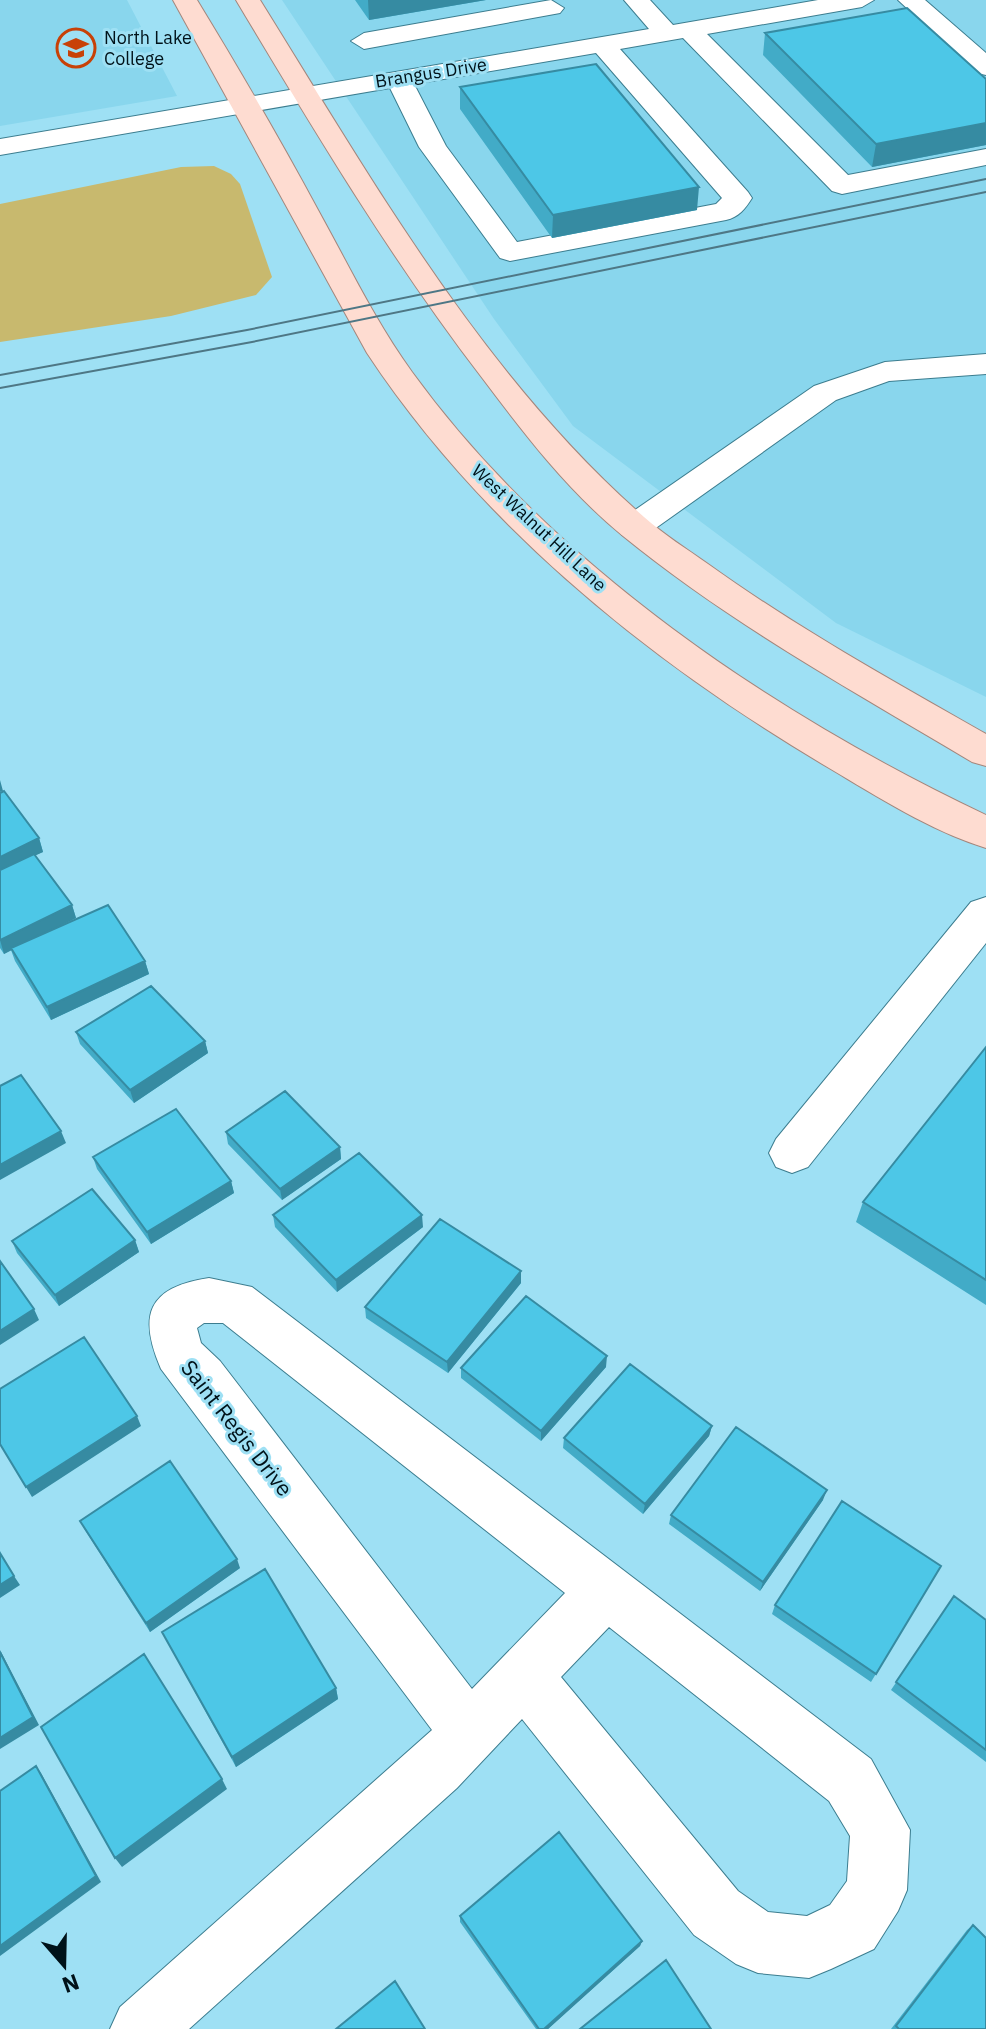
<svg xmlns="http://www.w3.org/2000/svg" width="986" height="2029" font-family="'IBM Plex Sans',sans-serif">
  <rect width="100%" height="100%" fill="#9ee0f4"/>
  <path fill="#89d6ed" d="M0 0H127L177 96 0 126Z
    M282 0H986V697L836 623 573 426 494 319Z"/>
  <path fill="#c8b96e" d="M214 166 231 174 240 184 272 277 256 295 171 316 0 342V204L181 167Z"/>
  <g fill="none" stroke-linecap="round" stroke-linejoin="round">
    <g stroke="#3c7d8f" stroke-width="2">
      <path id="minor" d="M551 0 564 8 560 13 364 49 351 41 364 33Z
        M624 0H650L673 25 818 0H874L862 7 707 34 848 175 986 149V165L842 194 832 191 683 38 620 49 748 192 752 198C745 209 739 217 726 220L510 261 500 258 419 147 390 88 0 155V139L649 29ZM596 53 722 198 716 204 517 242 446 146 414 84Z
        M898 0H925L986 53V75L977 73Z
        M986 354V374L889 381 836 400 646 535 634 538 622 535 617 527 622 519 814 386 885 362Z
        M986 897V943L808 1167 792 1173 776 1167 769 1153 776 1139 971 902Z
        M209 1278 252 1287 871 1759 910 1830 907 1890 898 1911 874 1949 831 1969 809 1978 758 1973 736 1964 694 1935 522 1719 457 1788 189 2029H110L120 2007 432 1730 161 1369C138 1316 147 1287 209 1278ZM204 1323H223L565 1593 472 1689 220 1361 201 1343 197 1328ZM609 1627 829 1801 850 1836 847 1881 830 1905 807 1916 768 1912 738 1891 561 1677Z"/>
    </g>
    <g stroke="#a4867c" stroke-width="2">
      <path id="major" d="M173 0H197C239 69 280 139 318 210 348 264 375 321 412 372 552 565 773 714 986 815V848C931 831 878 797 829 768 652 663 482 527 367 353Z
        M236 0H260C372 180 483 376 644 517 664 535 687 549 708 564 797 628 891 680 986 734V766L972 762C853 691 731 624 623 536 568 491 525 435 483 379 390 258 314 130 236 0Z"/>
    </g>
    <use href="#minor" fill="#fff" fill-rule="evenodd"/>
    <use href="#major" fill="#fedcd1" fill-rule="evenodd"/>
    <path stroke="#4e7785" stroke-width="2" d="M0 375 247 330 986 179
      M0 388 252 342 986 192"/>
  </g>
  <path fill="#42abc7" d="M355 0H486L369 20Z
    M765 33 986 79V145L872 167 763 55Z
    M460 87 697 210 552 238 460 109Z
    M0 793 39 838 43 852 35 855 72 905 76 918 54 929 145 961 149 974 51 1020 15 961 11 950 4 954 0 948Z
    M76 1032 205 1041 208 1053 134 1103 80 1044Z
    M986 1047V1305L856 1222 863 1202Z
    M226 1132 340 1147 341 1159 282 1200 228 1144Z
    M93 1157 231 1181 234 1193 151 1244 97 1169Z
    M273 1215 423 1227 337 1292 275 1227Z
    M135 1240 139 1252 59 1306 17 1253 12 1241Z
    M521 1283 448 1373 366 1318 365 1307Z
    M606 1367 541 1441 461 1378V1368Z
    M712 1426 709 1436 643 1514 563 1448 564 1438Z
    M823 1500 760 1591 669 1524 671 1515Z
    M80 1521 240 1568 150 1632 85 1530Z
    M941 1566 871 1682 772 1614 775 1605Z
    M954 1596 986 1620V1762L891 1690Z
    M162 1632 336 1688 338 1699 236 1767Z
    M460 1916 642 1941 640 1946 548 2029H536L460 1922Z
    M973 1925 986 2029H891L967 1930Z"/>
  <path fill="#368ba2" d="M368 0H486L369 20Z
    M986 123V145L872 167 876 144Z
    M699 187 697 210 552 238 553 215Z
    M0 780 3 791 0 792Z
    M39 838 43 852 0 872V857Z
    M72 905 76 918 4 954 0 940Z
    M145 961 149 974 51 1020 47 1007Z
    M205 1041 208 1053 134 1103 130 1090Z
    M61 1131 66 1143 0 1180V1165Z
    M340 1147 341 1159 282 1200 280 1189Z
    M231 1181 234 1193 151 1244 147 1232Z
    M422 1215 423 1227 337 1292 336 1280Z
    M135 1240 139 1252 59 1306 55 1295Z
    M521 1271V1283L448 1373 447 1362Z
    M34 1309 39 1320 0 1345V1331Z
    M607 1356 606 1367 541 1441V1431Z
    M137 1416 141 1426 32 1497 26 1487Z
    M712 1426 709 1436 643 1514 645 1504Z
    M827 1490 823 1500 760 1591 763 1582Z
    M237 1559 240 1568 150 1632 146 1623Z
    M14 1576 20 1585 0 1598V1585Z
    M0 1650 39 1725 0 1749Z
    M336 1688 338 1699 236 1767 232 1757Z
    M36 1766 41 1773 101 1882 0 1956V1946Z
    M222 1779 227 1789 122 1867 115 1858Z
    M642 1941 640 1946 548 2029H544Z"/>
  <path fill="#4dc7e7" stroke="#368ba2" stroke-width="2" d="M907 8 986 79V123L876 144 765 33Z
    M596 64 699 187 553 215 460 87Z
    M4 791 39 838 0 857V793Z
    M34 854 72 905 0 940V870Z
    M108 905 145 961 47 1007 11 948Z
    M151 986 205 1041 130 1090 76 1032Z
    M986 1047V1280L863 1202Z
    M21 1075 61 1131 0 1165V1086Z
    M285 1091 340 1147 280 1189 226 1132Z
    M176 1109 231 1181 147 1232 93 1157Z
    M359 1153 422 1215 336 1280 273 1215Z
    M92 1189 135 1240 55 1295 12 1241Z
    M440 1219 521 1271 447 1362 365 1307Z
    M0 1261 34 1309 0 1331Z
    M526 1296 607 1356 541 1431 461 1368Z
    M84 1337 137 1416 26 1487 0 1444V1389Z
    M630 1364 712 1426 645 1504 564 1438Z
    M736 1427 827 1490 763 1582 671 1515Z
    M170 1461 237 1559 146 1623 80 1521Z
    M842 1501 941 1566 876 1674 775 1605Z
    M0 1553 14 1576 0 1585Z
    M265 1569 336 1688 232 1757 162 1632Z
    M954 1596 986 1620V1750L896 1682Z
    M0 1652 33 1717 0 1738Z
    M144 1654 222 1779 115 1858 41 1727Z
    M36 1766 96 1876 0 1946V1791Z
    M559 1832 642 1941 544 2029H539L460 1916Z
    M973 1925 986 1938V2029H899L896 2026Z
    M666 1960 711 2029H580Z
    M395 1981 425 2029H336Z"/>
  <defs>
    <g id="university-ring" transform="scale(2)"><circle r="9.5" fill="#9ee0f4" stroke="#c84107" stroke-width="1.5"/><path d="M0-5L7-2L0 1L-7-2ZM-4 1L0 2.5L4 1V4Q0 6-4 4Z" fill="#c84107"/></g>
  </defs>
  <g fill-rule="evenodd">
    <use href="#university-ring" x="76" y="48"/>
  </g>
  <g text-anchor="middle" stroke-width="6" stroke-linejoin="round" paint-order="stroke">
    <g font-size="18" fill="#001219" stroke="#9ee0f4" text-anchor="start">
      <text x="104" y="44">North Lake<tspan x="104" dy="21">College</tspan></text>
    </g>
    <g font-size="18" fill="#001219" stroke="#9ee0f4">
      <text transform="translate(431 73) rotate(-9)" y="6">Brangus Drive</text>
      <text transform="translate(539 528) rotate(43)" y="6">West Walnut Hill Lane</text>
    </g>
    <g font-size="22" fill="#001219" stroke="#9ee0f4">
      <text transform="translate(237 1428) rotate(52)" y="8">Saint Regis Drive</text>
    </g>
  </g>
  <g transform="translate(64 1965) rotate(160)" stroke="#9ee0f4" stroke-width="6" paint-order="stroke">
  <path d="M0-6L14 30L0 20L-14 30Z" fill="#001219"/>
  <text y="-12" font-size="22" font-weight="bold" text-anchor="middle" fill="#001219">N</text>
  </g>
</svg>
